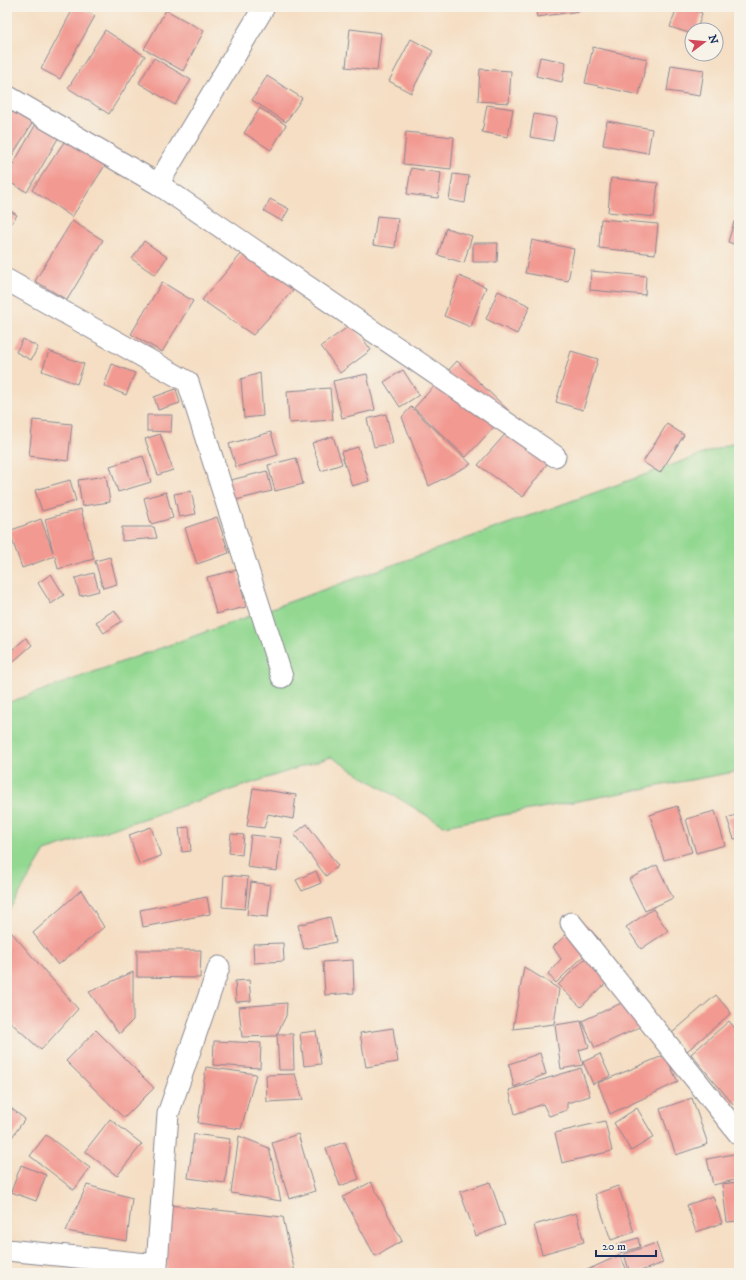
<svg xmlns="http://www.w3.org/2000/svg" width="746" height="1280" font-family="'IM FELL DW Pica',serif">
  <rect width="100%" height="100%" fill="#f7f3e8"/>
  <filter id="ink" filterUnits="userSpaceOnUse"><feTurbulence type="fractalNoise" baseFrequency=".025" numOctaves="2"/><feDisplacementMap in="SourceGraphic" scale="8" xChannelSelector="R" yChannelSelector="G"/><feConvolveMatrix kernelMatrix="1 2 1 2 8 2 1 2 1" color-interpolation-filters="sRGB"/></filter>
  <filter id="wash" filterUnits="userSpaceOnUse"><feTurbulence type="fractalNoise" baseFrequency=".012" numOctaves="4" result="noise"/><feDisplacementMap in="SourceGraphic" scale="16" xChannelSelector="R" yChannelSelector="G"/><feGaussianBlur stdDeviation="0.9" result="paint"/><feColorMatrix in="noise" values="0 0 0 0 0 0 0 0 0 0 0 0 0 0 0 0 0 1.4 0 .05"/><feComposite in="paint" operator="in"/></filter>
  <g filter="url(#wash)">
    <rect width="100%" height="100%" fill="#f5dec3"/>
    <path fill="#93d891" stroke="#578478" d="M739 441V771L444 826 331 757 45 851 7 914V703Z"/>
    <g id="blocks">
      <path fill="#f29a92" d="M74 7H79L95 16 60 79 41 69Z
        M535 7H580V11L537 17Z
        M677 7H685L702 13 697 30H692V34L670 27Z
        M166 10 204 31 183 71 144 49Z
        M350 29 381 33 377 71 346 67Z
        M105 30 145 56 109 114 68 88Z
        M411 39 433 51 411 93 389 81Z
        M593 47 647 59 639 95 585 83Z
        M540 57 566 62 562 82 536 76Z
        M154 58 191 80 175 105 139 83Z
        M671 65 704 70 700 96 667 91Z
        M480 69 511 71 509 103 478 101Z
        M267 76 302 98 286 122 252 100Z
        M7 94 38 114 7 164Z
        M487 105 513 109 508 137 482 132Z
        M260 108 286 125 271 150 244 133Z
        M534 114 557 118 553 141 530 137Z
        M41 115 64 128 27 192 7 181V175Z
        M607 121 652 129 648 153 603 145Z
        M72 130 111 156 72 217 32 190Z
        M406 132 454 137 451 169 403 164Z
        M411 168 441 173 438 198 407 194Z
        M453 174 469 176 465 203 449 200Z
        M611 178 658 183 654 217 608 212Z
        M270 199 289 209 282 221 264 211Z
        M7 209 17 215 7 230Z
        M377 216 398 218 395 248 373 245Z
        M601 219 658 224 655 254 599 248Z
        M72 221 103 240 67 300 35 281Z
        M734 222 739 224V246L728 242Z
        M446 228 472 236 464 263 438 255Z
        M532 240 574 249 568 281 525 273Z
        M144 241 167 257 155 275 132 259Z
        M473 243H498L497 262H473Z
        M249 245 304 278 253 335 202 300Z
        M591 271 646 276 645 295 590 290Z
        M459 276 486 287 471 327 444 316Z
        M162 282 193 301 162 352 131 334Z
        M498 291 530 306 517 334 486 319Z
        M352 324 371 350 340 373 321 346Z
        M23 339 38 347 31 360 16 352Z
        M49 351 84 364 77 384 42 371Z
        M571 351 598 359 583 410 556 402Z
        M457 361 509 411 466 457 414 408Z
        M112 364 135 373 126 395 104 386Z
        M403 370 419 395 400 407 384 382Z
        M260 373 263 416 244 418 241 379Z
        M367 374 375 410 342 418 333 381Z
        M330 388 333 420 289 423 287 391Z
        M176 389 180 403 158 410 154 397Z
        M411 407 471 464 429 486 402 417Z
        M386 414 393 443 374 447 367 419Z
        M147 415H172L171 432 147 431Z
        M33 420 72 424 68 461 29 456Z
        M516 422 555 453 523 497 478 465Z
        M667 424 684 435 660 473 643 462Z
        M271 432 278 455 236 467 229 444Z
        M160 434 173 470 158 475 145 439Z
        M333 436 342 464 321 471 312 443Z
        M358 447 369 481 352 486 341 452Z
        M143 456 151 482 118 492 110 466Z
        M296 458 303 484 275 491 268 465Z
        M267 471 272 491 232 501 227 481Z
        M106 476 110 502 82 506 78 480Z
        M70 480 76 501 42 511 35 490Z
        M191 491 196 514 179 517 174 494Z
        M166 492 173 518 151 524 144 498Z
        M81 509 94 559 58 569 55 556 22 568 9 531 41 519 53 552 45 519Z
        M217 517 229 553 197 564 185 528Z
        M122 527H154L157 538 122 541Z
        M110 557 117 584 103 588 95 561Z
        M237 570 246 607 216 614 207 577Z
        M94 573 99 591 80 596 75 578Z
        M51 574 64 595 51 604 38 583Z
        M114 610 122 621 104 633 96 622Z
        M26 638 32 645 7 667V654Z
        M253 788 296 795 293 819 268 814 264 828 247 826Z
        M677 806 692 852 664 860 650 815Z
        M715 811 725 845 696 853 686 819Z
        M739 814V838L734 839 727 818Z
        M307 824 338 866 326 876 294 834Z
        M151 827 161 856 139 864 129 835Z
        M189 827 191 851 182 852 179 828Z
        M231 834 244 835 242 855 229 853Z
        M251 835 281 838 277 871 247 867Z
        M657 865 673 898 645 911 629 879Z
        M316 871 321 883 302 891 296 880Z
        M224 875 248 877 245 909 222 907Z
        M251 882 271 885 268 917 247 915Z
        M81 890 104 927 58 965 33 933Z
        M207 897 210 914 143 927 140 910Z
        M653 909 668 931 641 949 626 927Z
        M330 917 336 942 304 949 298 925Z
        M581 920 600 940 556 983 548 974 561 959 553 947Z
        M11 932 78 1009 41 1050 7 1019V937Z
        M283 943 284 961 254 963 253 944Z
        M598 946 619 971 581 1007 558 985Z
        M137 950H201L200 978 137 977Z
        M353 960 354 993 325 995 323 962Z
        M524 967 559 989 554 1024 513 1029Z
        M133 972V1020L119 1034 89 992Z
        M249 980 251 1001 236 1002 235 981Z
        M716 995 731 1013 687 1051 672 1033Z
        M628 1000 640 1027 595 1048 582 1021Z
        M287 1003 286 1016 276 1036 242 1037 239 1007Z
        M581 1021 589 1047 579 1050 583 1065 561 1069 555 1025Z
        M729 1021 739 1033V1100L733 1104 691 1054Z
        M393 1028 398 1062 366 1067 360 1033Z
        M96 1030 154 1088 124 1118 66 1061Z
        M316 1031 321 1064 304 1066 300 1033Z
        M277 1034H293L294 1070H279Z
        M214 1041 261 1043 260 1068 213 1065Z
        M540 1053 546 1074 514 1087 509 1064Z
        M600 1054 610 1076 593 1084 583 1062Z
        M665 1055 678 1082 610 1114 598 1083Z
        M206 1067 256 1074 241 1129 198 1123Z
        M581 1068 590 1096 567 1103V1110L549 1116 543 1104 515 1114 509 1090Z
        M295 1074 303 1100 267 1102 266 1075Z
        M692 1098 708 1144 676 1155 660 1109Z
        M7 1105 25 1119 7 1144Z
        M637 1108 654 1137 631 1151 614 1123Z
        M110 1119 142 1144 117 1176 85 1151Z
        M605 1121 612 1151 562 1163 555 1133Z
        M194 1134 230 1139 225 1183 188 1178Z
        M298 1134 315 1191 289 1199 272 1143Z
        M46 1135 90 1168 74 1190 30 1156Z
        M239 1136 269 1148 281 1201 231 1193Z
        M345 1142 359 1179 340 1186 326 1148Z
        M739 1153V1179L713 1185 707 1159Z
        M21 1165 46 1175 36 1201 11 1192Z
        M371 1182 402 1241 375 1256 343 1197Z
        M490 1182 505 1225 476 1236 460 1192Z
        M739 1182V1221L727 1222 722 1184Z
        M87 1185 132 1198 127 1241 66 1231Z
        M618 1186 634 1232 611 1240 595 1194Z
        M713 1196 722 1223 696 1232 687 1205Z
        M169 1205 283 1217 295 1273H166Z
        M576 1213 584 1242 542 1254 534 1225Z
        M638 1238 640 1247 620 1253 617 1244Z
        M656 1243 663 1263 635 1273H630L624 1254Z
        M620 1255 628 1273H588L587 1270Z"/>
    </g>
  </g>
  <g filter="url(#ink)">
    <use href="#blocks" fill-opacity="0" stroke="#888690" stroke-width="1"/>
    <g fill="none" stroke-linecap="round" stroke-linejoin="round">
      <g stroke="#888690" stroke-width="23">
        <path id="minor" d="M7 96 158 184 555 456
          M158 184 264 7
          M7 280 188 382 282 677
          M571 923 739 1134
          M7 1250 157 1265
          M157 1273V1265L168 1114 219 967"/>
      </g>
      <use href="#minor" stroke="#fff" stroke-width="21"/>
    </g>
  </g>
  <rect width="746" height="1280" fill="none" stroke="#f7f3e8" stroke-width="24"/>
  <g transform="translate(704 42) rotate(74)"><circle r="19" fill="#f7f3e8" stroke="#9fa5b1"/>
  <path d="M0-3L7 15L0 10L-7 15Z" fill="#d1495b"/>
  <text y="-6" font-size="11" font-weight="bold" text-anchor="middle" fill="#1b2f5e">N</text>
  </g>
  <path d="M596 1250v6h60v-6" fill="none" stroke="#1b2f5e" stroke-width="2"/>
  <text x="602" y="1250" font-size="12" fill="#1b2f5e" stroke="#f7f3e8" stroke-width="3" paint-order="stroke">20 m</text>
</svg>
